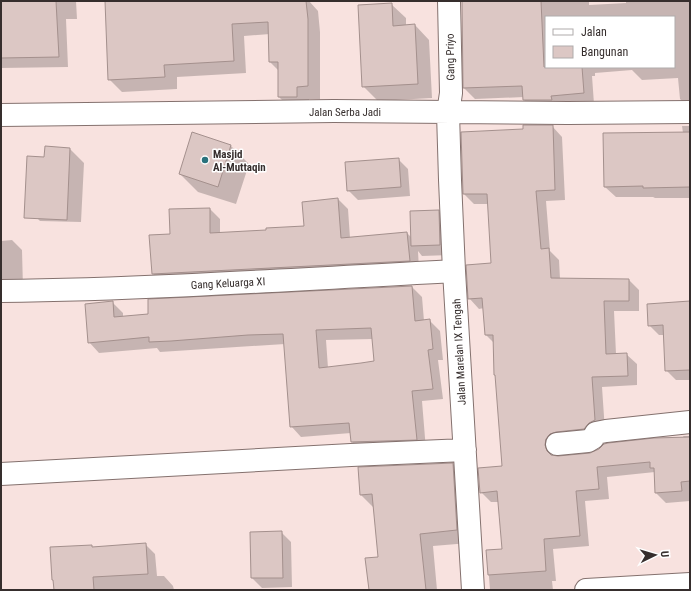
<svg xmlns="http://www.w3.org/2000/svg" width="691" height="591" font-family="'Roboto Condensed',sans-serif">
  <rect width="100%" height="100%" fill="#f8e2df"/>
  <path fill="#0003" fill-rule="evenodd" d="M1 1H76L77 19H66L68 67 1 68Z
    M106 1H309L318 11 320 32V99H309V109L292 110 279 97V71L270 62V34L244 36 246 73 177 77V89L122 92 109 79Z
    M463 1H589V5L626 3V1H690V109L680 99 678 78 642 80 632 70 595 73V76H592L594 104 535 110 524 100V97L475 99 464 88ZM546 17H674V67H546Z
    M391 4 406 18V26L415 25 429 40 432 98 378 101 363 86Z
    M552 126 562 137 565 200 546 201 550 251 559 260 560 279 629 280 639 290V311H614L616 354H626L637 364V385L602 387 605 431 555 450V457L589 454 684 438 683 436H690V501L666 503 656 493 655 472 607 477 609 499 585 501 589 546 553 549 556 581H552L553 590H490L487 551 503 550 499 502H491L481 492 503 467 494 343 486 335 484 308 479 309 469 298 493 264 488 204H474L464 194 462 133 524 130Z
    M682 126H690V198H655L653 197H616L605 187 683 133Z
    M193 134 231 146 249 164 236 204 198 192 180 174Z
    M70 149 84 163 81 222 40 221 25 206 45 158Z
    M398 159 408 169 410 196 358 200 348 190Z
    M338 199 348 209 350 238 407 233 412 238 438 211 448 221 450 255 422 256 418 251 419 270 163 284 153 274 171 235 210 209 220 219V234L267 231 305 226Z
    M12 240 22 250 23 288 1 294V241Z
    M412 287 422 297 424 321 429 320 440 331 443 360H438L443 399 422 401 426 450 362 452 352 442 351 433 301 437 291 426 285 344 160 352 157 348 99 353 89 342 112 302 123 313V317ZM373 339 375 362 328 368 326 340Z
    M690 302V380H676L666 370 664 335H659L649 325Z
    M453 464 465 477 469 543 433 546 437 590H370L379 558 374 508 361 495 359 468Z
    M281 532 291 542 292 587 262 588 252 578Z
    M145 544 155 554 157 576H164L173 586 174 590H55L93 548Z"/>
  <path fill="#dcc7c4" stroke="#a4908d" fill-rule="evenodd" d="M1 1H56L59 57 1 58Z
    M105 1H306L308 19V86L297 87V97H278V62H269L268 22 232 24 234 61 164 65 165 77 108 80Z
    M462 1H541L544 67H582L584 93 551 96 552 100H523L522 86 463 88Z
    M392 3 393 26 415 24 418 84 362 87 358 5Z
    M523 125H553L555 190 536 191 541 249 549 248 551 278 629 279V301H604L606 354 627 353 628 376 592 377 595 420 589 423 584 429 556 432 550 434 546 439 545 445 547 451 551 455 558 456 590 453 599 449 604 444 608 443 654 438 690 437V481L681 482 682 491 655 493 654 468H650V462L597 467 599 489 576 491 580 536 544 539 546 571 488 575 486 550 502 549 497 491 480 493 478 468 502 466 495 375H494L493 335H485L482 298 468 299 466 265 491 263 487 194H463L461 132 523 129Z
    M192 132 231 145 218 187 179 174Z
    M690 132V187L643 188V186L604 187 603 133Z
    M45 146 70 148 67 220 24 218 27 156 44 157Z
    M399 158 401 187 347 191 345 162Z
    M338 198 341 238 407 232 410 261 152 274 149 235 170 234 169 209 210 208V233L266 230V228L304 226 302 202Z
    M439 210 440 245 411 246 410 211Z
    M412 286 415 321 430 319 433 349 428 350 433 389 412 391 417 440 351 442 349 423 290 427 283 334 248 335 171 341 149 342V337L88 343 85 304 113 301 114 317 148 314V299ZM371 328 374 361 361 363 319 368 316 330Z
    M690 301V370L665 371 663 325 648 326 647 304Z
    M453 463 457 530 420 534 426 590H369L365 558 378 557 372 494 360 495 358 467Z
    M282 531 283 578H251L250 532Z
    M146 543 148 574 93 577 94 590H54L53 580H52L50 547 92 545V547Z"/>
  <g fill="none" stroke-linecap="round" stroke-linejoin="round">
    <g stroke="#84716e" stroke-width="24">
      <path id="street" d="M449 1 451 93 448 113 450 180 454 271 473 590
        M1 115 334 111 568 113 690 112
        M1 291C152 289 303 279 454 271
        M557 444 588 441 593 438 596 433 606 431 690 422
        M1 474 351 455 465 450
        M586 590 690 584"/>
    </g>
    <use href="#street" stroke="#fff" stroke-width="22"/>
  </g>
  <circle fill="#2a727c" stroke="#fff" stroke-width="1.5" cx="205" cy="160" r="4"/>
  <g text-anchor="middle" stroke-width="3" stroke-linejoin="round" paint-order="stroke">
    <g font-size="11" fill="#362e2d" stroke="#fff">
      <text transform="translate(450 57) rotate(-91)" y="4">Gang Priyo</text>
      <text x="345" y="116">Jalan Serba Jadi</text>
      <text transform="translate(228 283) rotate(-3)" y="4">Gang Keluarga XI</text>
      <text transform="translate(459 352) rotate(-93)" y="4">Jalan Marelan IX Tengah</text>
    </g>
    <g font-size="11" font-weight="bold" fill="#362e2d" stroke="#fff" text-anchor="start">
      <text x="213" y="158">Masjid<tspan x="213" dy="13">Al-Muttaqin</tspan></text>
    </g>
  </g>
  <rect width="691" height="591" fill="none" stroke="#362e2d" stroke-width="4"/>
  <rect x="545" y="16" width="130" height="52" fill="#ffffff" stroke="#afabab"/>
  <rect x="553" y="29" width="20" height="6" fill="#ffffff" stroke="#afabab"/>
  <text x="581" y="36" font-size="12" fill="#362e2d">Jalan</text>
  <rect x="553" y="46" width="20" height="12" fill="#dcc7c4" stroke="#afabab"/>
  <text x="581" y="56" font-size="12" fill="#362e2d">Bangunan</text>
  <g transform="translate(655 555) rotate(85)" stroke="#ffffff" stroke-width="3" paint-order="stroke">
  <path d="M0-3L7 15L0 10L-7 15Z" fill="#362e2d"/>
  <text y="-6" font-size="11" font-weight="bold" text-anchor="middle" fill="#362e2d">U</text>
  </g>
</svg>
